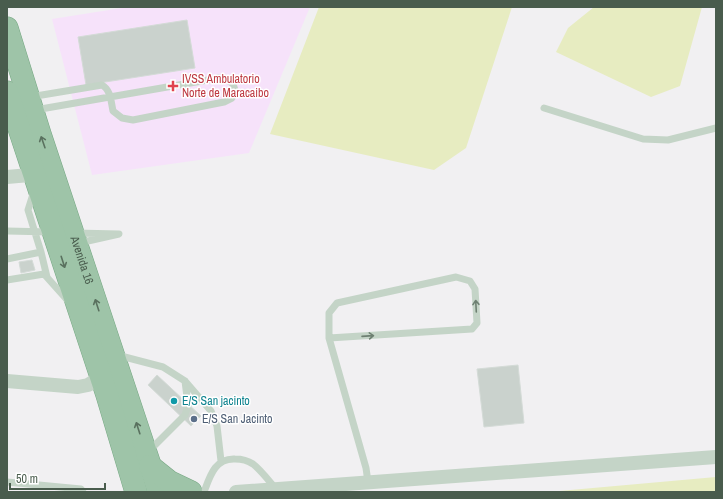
<svg xmlns="http://www.w3.org/2000/svg" width="723" height="499" font-family="'Archivo Narrow',sans-serif">
  <rect width="100%" height="100%" fill="#f1f0f2"/>
  <path fill="#f6e2fa" d="M128 7H310L249 153 92 175 52 19Z"/>
  <path fill="#e7ecc1" d="M319 7H512L466 148 434 170 270 134Z
    M594 7H702L680 86 651 97 556 52 568 28Z
    M716 477V492H548Z"/>
  <path fill="#cad2cd" stroke="#d4dbd7" d="M187 20 195 68 86 85 78 37Z
    M32 260 35 270 21 273 19 262Z
    M518 365 524 423 484 427 477 369Z
    M157 375 201 416 191 426 148 385Z"/>
  <g fill="none" stroke-linecap="round" stroke-linejoin="round">
    <g stroke="#76a783" stroke-width="23">
      <g id="trunk">
        <path id="s1" d="M7 28 40 134 159 492"/>
        <path d="M7 92 107 395 136 492"/>
        <path d="M150 466 170 482 191 492"/>
      </g>
    </g>
    <path stroke="#c4d4c7" stroke-width="7" d="M30 97 102 85C111 90 111 102 113 111L122 118 133 120 224 102 232 98 235 90 233 84 226 79 219 78 35 110
      M544 108 643 139 668 140 716 128
      M7 231 51 232
      M75 233 119 234 79 243
      M41 252 47 277
      M7 259 41 252 28 210 34 191
      M7 280 44 274 69 302
      M329 338 472 329 477 323 475 289 470 281 456 277 337 303 329 313V338L366 468 368 482
      M117 355 163 367 185 381 211 411 217 426 221 461
      M149 451 185 415 188 405 185 381
      M7 482 81 489 83 492
      M204 492C210 476 215 458 235 459 241 459 247 460 253 464 261 470 269 481 276 489"/>
    <path stroke="#c4d4c7" stroke-width="14" d="M7 177 41 174
      M7 381 78 387 88 385 101 377
      M236 492 716 457"/>
    <use href="#trunk" stroke="#9ec4a8" stroke-width="22"/>
  </g>
  <defs><path id="oneway-shaft" d="M-6 0H5M1.5-3L5.5 0L1.5 3" fill="none" stroke-width="1.6" stroke-linecap="round" stroke-linejoin="round"/></defs>
  <g stroke="#5a715f">
    <use href="#oneway-shaft" transform="translate(43 142) rotate(-109)"/>
    <use href="#oneway-shaft" transform="translate(63 262) rotate(72)"/>
    <use href="#oneway-shaft" transform="translate(97 305) rotate(-108)"/>
    <use href="#oneway-shaft" transform="translate(138 428) rotate(-108)"/>
  </g>
  <g stroke="#6e8072">
    <use href="#oneway-shaft" transform="translate(476 306) rotate(-93)"/>
    <use href="#oneway-shaft" transform="translate(368 336) rotate(-4)"/>
  </g>
  <path fill="#e0444e" stroke="#fff" stroke-width="1.5" d="M171 80h4v4h4v4h-4v4h-4v-4h-4v-4h4z"/>
  <circle fill="#0f9aa8" stroke="#fff" stroke-width="1.5" cx="174" cy="401" r="4"/>
  <circle fill="#5c6f8a" stroke="#fff" stroke-width="1.5" cx="194" cy="419" r="4"/>
  <g text-anchor="middle" stroke-width="3" stroke-linejoin="round" paint-order="stroke">
    <g font-size="12" fill="#be3a42" stroke="#fff" text-anchor="start">
      <text x="182" y="83">IVSS Ambulatorio<tspan x="182" dy="14">Norte de Maracaibo</tspan></text>
    </g>
    <g font-size="12" fill="#495c4d" stroke="#fff">
      <text dy="4" stroke="none"><textPath href="#s1" startOffset="244">Avenida 16</textPath></text>
    </g>
    <g font-size="12" fill="#0d838f" stroke="#fff" text-anchor="start">
      <text x="182" y="405">E/S San jacinto</text>
    </g>
    <g font-size="12" fill="#4e5e75" stroke="#fff" text-anchor="start">
      <text x="202" y="423">E/S San Jacinto</text>
    </g>
  </g>
  <rect width="723" height="499" fill="none" stroke="#495c4d" stroke-width="16"/>
  <path d="M10 483v6h95v-6" fill="none" stroke="#495c4d" stroke-width="2"/>
  <text x="16" y="483" font-size="12" fill="#495c4d" stroke="#ffffff" stroke-width="3" paint-order="stroke">50 m</text>
</svg>
